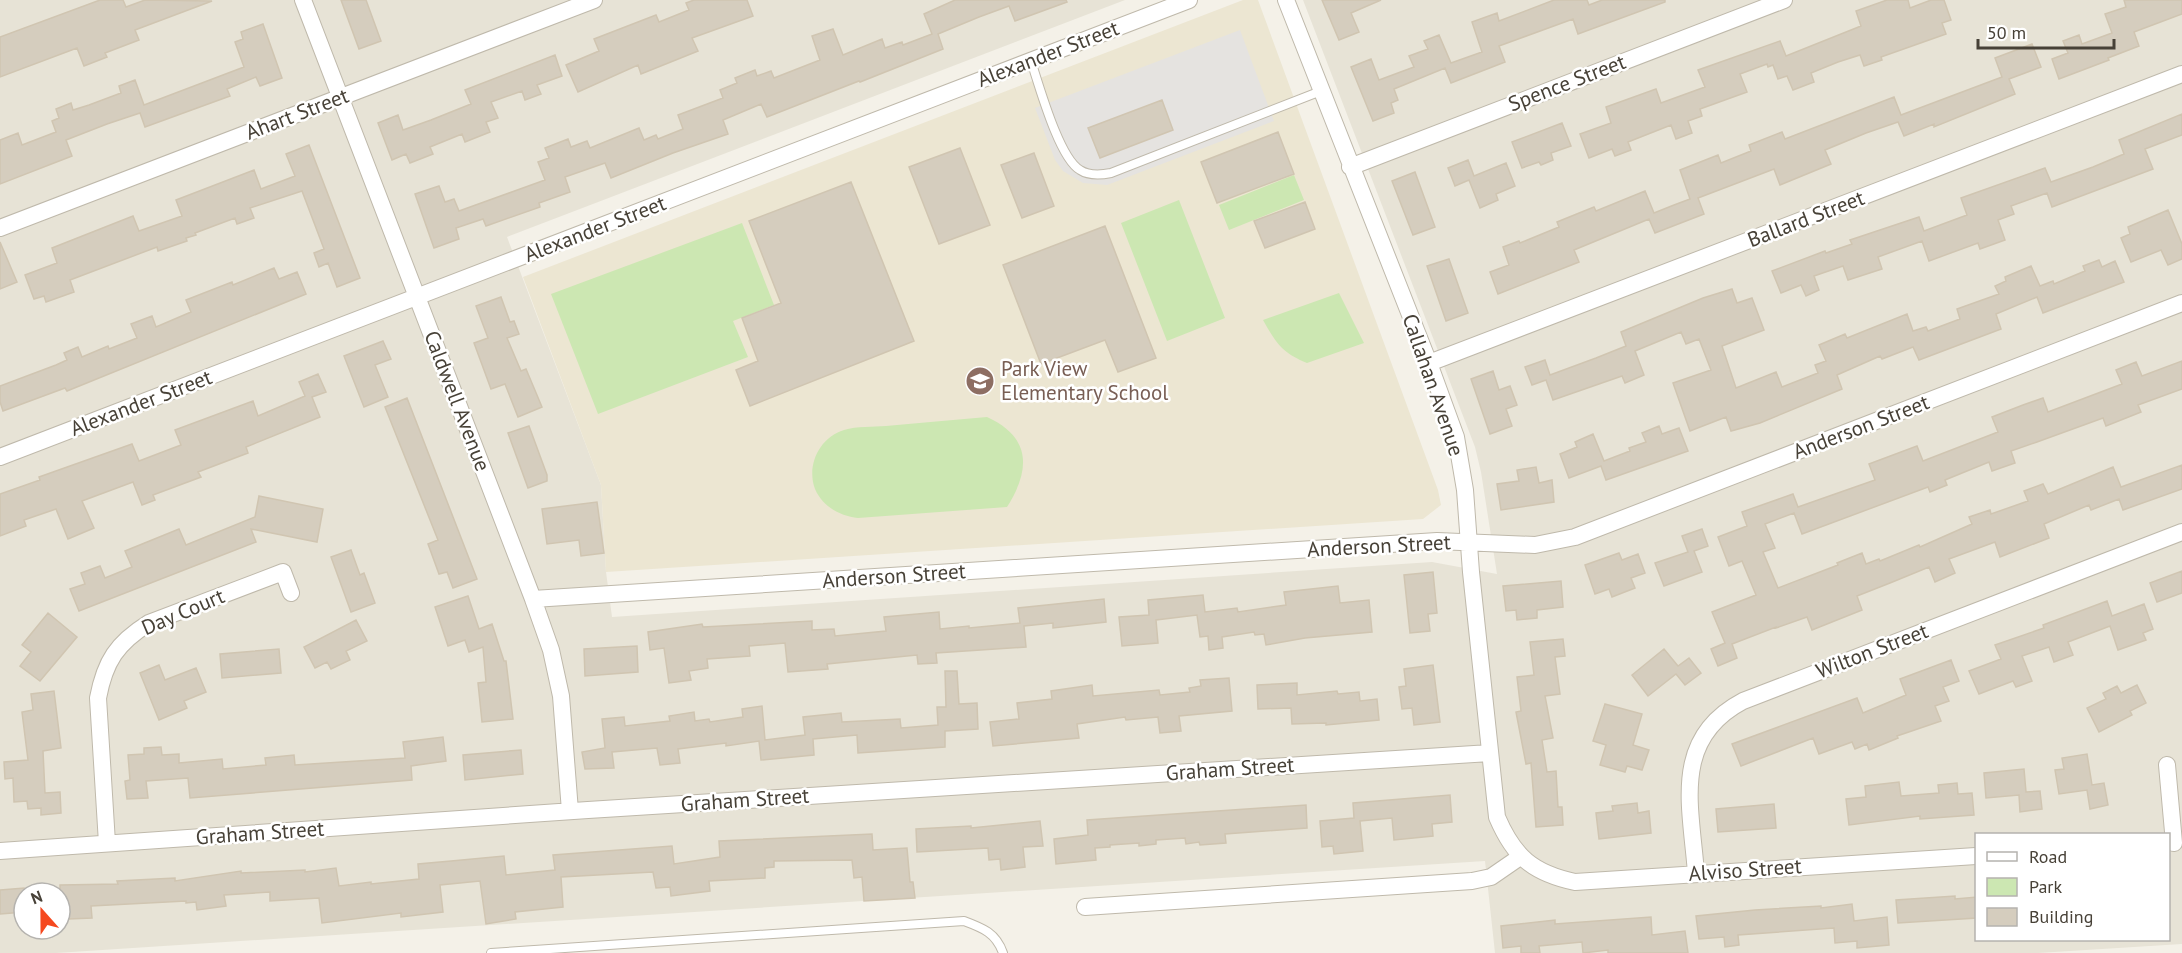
<svg xmlns="http://www.w3.org/2000/svg" width="2182" height="953" font-family="'PT Sans',sans-serif">
  <rect width="100%" height="100%" fill="#f4f1e8"/>
  <path fill="#e7e3d6" fill-rule="evenodd" d="M0 0H1125L507 237 601 485 606 572 612 617 1432 562 1497 574 1481 472 1475 447 1303 0H2182V944L2038 953H1495L1485 861 56 953H0ZM1976 834H2168V940H1976ZM24 893H60V929H24Z"/>
  <path fill="#ece6d2" d="M1243 0H1258L1438 490 1441 505 1423 519 606 572 601 485 523 277Z"/>
  <path fill="#cce7b2" d="M1294 175 1304 200 1229 230 1219 205Z
    M1179 200 1225 318 1167 341 1121 223Z
    M742 223 774 305 733 321 748 357 598 414 551 294Z
    M1339 293 1364 343 1307 363C1282 353 1276 343 1263 320Z
    M987 417C1031 437 1031 469 1007 507L858 518C840 516 823 507 815 489 806 465 820 437 844 430 857 426 873 427 886 426 919 423 953 420 987 417Z"/>
  <path fill="#e5e3e0" d="M1240 30 1274 121 1107 185 1083 183 1063 171 1055 160 1035 108Z"/>
  <path fill="#d5cdbe" stroke="#d0c5b1" stroke-width="1.5" d="M100 0H123L126 7 145 0 212 1 135 30 139 40 105 53 107 57 84 66 77 48 0 77V37Z
    M341 0H366L381 41 359 49Z
    M694 0H747L753 16 692 38 698 51 641 74 638 65 578 92 566 65 599 51 594 39 656 15 659 22 689 10 686 3Z
    M955 0H1066L1067 2 1015 21 1009 6 979 17 938 34 943 49 860 82 859 81 767 117 761 104 723 120 728 134 673 153 611 178 605 163 565 177 570 192 539 203 540 207 486 226 483 219 456 228 459 239 434 248 415 194 439 186 445 202 454 199 459 211 545 180 538 162 549 158 545 148 568 139 571 147 587 141 590 148 639 128 644 140 656 135 658 139 683 129 678 115 723 98 720 90 737 83 735 78 755 70 757 76 771 71 774 78 820 60 812 36 833 29 843 55 882 39 885 48 902 42 903 45 932 34 924 14Z
    M1322 0H1381L1351 13 1359 32 1339 40Z
    M1554 0H1587L1589 5 1602 0H1665V2L1578 34 1573 19 1499 46 1505 62 1451 83 1445 68 1394 89 1398 100 1391 103 1394 113 1373 121 1351 67 1371 59 1379 80 1414 67 1409 56 1428 49 1424 41 1439 35 1451 63 1482 52 1472 22 1497 13 1499 21Z
    M1887 0H1908L1910 8 1931 0H1944L1951 20 1942 23 1946 34 1881 57 1882 60 1864 66 1860 55 1838 62 1811 73 1814 82 1793 90 1787 76 1778 79 1773 65 1768 67 1767 64 1740 74 1747 92 1700 109 1702 116 1688 121 1692 133 1676 139 1671 125 1628 142 1631 150 1615 156 1612 149 1589 158 1580 134 1611 123 1606 107 1656 89 1661 103 1705 87 1698 70 1780 41 1786 56 1861 26 1856 11Z
    M2124 0H2182V14L2134 32 2139 46 2108 58 2109 60 2059 79 2052 59 2068 53 2063 41 2079 35 2082 44 2112 33 2105 14 2126 7Z
    M263 24 282 78 260 86 256 77 227 89 230 96 145 127 140 113 107 124 66 140 72 156 0 184V140L18 133 22 145 56 132 52 121 59 118 56 109 71 103 73 110 89 105 121 93 119 86 135 80 144 105 244 67 235 42 243 39 241 32Z
    M2032 44 2041 67 2009 79 2015 94 1934 127V124L1904 136 1898 122 1866 133 1825 150 1831 164 1780 185 1774 169 1698 198 1704 214 1655 233 1649 219 1574 250 1579 262 1498 294 1490 272 1509 265 1503 247 1519 241 1520 243 1559 227 1557 222 1594 207 1596 211 1645 191 1654 213 1674 205 1690 199 1680 170 1718 155 1721 163 1751 151 1749 145 1782 132 1785 139 1894 97 1901 115 2002 77 1995 58Z
    M555 55 562 76 537 85 541 94 525 100 522 91 491 102 498 118 486 122 490 132 465 142 462 134 430 147 433 154 410 163 406 154 392 160 378 123 398 115 403 130 431 120 471 104 465 90Z
    M1162 100 1173 130 1100 158 1088 128Z
    M2182 114V135L2145 149 2153 169 2052 207 2047 193 2011 206 2014 214 1998 220 2005 240 1980 249 1978 243 1929 261 1922 241 1878 257 1882 269 1848 280 1843 266 1814 276 1819 290 1806 296 1801 285 1781 293 1772 271 1825 251 1826 253 1852 244 1850 240 1919 217 1924 231 1967 215 1961 198 2045 168 2051 182 2093 167 2124 154 2119 140Z
    M1562 123 1571 146 1551 153 1553 160 1541 165 1539 162 1522 168 1512 142Z
    M1278 132 1294 174 1217 203 1201 162Z
    M309 145 360 278 337 287 328 263 319 267 314 253 324 249 302 191 250 208 254 218 237 224 235 218 195 233 196 235 186 238 187 241 158 251 157 247 70 280 74 292 46 302 44 296 34 299 25 275 57 263 52 248 133 216 139 231 182 216 176 200 254 170 261 189 295 176 286 154Z
    M960 148 990 225 939 244 909 167Z
    M1034 153 1054 206 1022 218 1001 165Z
    M1468 160 1474 176 1506 163 1515 186 1496 194 1498 200 1480 208 1469 180 1455 186 1448 168Z
    M1415 172 1435 227 1413 235 1392 181Z
    M851 182 914 341 750 406 736 370 758 361 742 318 781 303 749 221Z
    M1305 202 1315 229 1265 248 1254 221Z
    M2168 210 2182 244V259L2168 265 2161 250 2131 262 2121 238 2130 234 2128 227Z
    M1105 226 1156 358 1118 372 1105 340 1041 364 1003 265Z
    M0 242 17 282 0 289Z
    M1449 259 1468 313 1446 321 1427 266Z
    M2099 260 2102 267 2115 261 2124 282 2043 313 2037 297 1996 314 2001 329 1919 360 1913 347 1882 359 1880 356 1837 375 1842 389 1760 423 1731 431 1726 417 1690 431 1673 383 1711 370 1699 339 1686 344 1681 332 1635 351 1644 375 1625 383 1622 376 1553 400 1546 380 1532 385 1525 367 1545 360 1550 375 1596 358 1626 346 1621 332 1703 298 1732 289 1737 303 1752 298 1764 330 1722 346 1736 388 1776 372 1782 387 1818 373 1815 365 1826 361 1819 345 1845 334 1847 338 1907 314 1913 331 1926 327 1928 331 1960 319 1957 309 1999 294 1995 286 2006 281 2005 277 2031 266 2040 286 2053 281 2054 284 2085 271 2083 266Z
    M274 268 279 279 297 272 306 294 67 391 65 388 3 411 0 402V386L56 365 67 360 64 353 78 347 82 357 108 346 109 349 137 338 131 324 152 316 156 327 191 312 186 300 232 282 233 285Z
    M501 297 510 322 514 321 519 334 507 338 521 371 526 369 542 407 518 417 505 384 491 389 474 343 488 338 476 306Z
    M383 341 391 359 375 365 388 397 364 407 344 356Z
    M2182 361V389L2138 405 2141 412 2106 426 2103 418 2037 442 2011 451 2015 463 1992 471 1989 462 1945 480 1947 485 1930 492 1928 487 1802 534 1794 513 1765 524 1775 548 1763 552 1778 588 1838 565 1837 563 1862 553 1866 564 1879 559 1880 561 1919 545 1920 547 1972 524 1969 517 1990 510 1991 514 2028 501 2024 491 2043 484 2048 494 2113 467 2121 487 2182 465V489L2123 510 2119 499 2091 510 2089 505 2044 524 2049 538 2000 557 1995 542 1949 559 1955 573 1935 582 1929 567 1890 583 1857 596 1862 610 1812 630 1807 617 1776 628V627L1732 644 1737 658 1718 666 1711 649 1725 643 1712 612 1756 595 1742 561 1729 566 1718 537 1747 526 1742 512 1793 494 1798 507 1875 480 1869 464 1917 446 1923 461 1998 432 1992 417 2023 405 2043 398 2048 412 2122 384 2116 370 2136 362 2142 376Z
    M1493 371 1499 390 1510 386 1517 405 1506 409 1512 426 1490 434 1471 379Z
    M318 374 326 392 312 397 320 417 246 447 248 453 198 472 201 477 153 495 155 500 142 505 133 482 82 501 94 528 68 539 56 509 24 520 26 526 0 536V494L40 480 39 477 132 444 139 461 181 445 175 430 253 401 258 416 305 396 299 382Z
    M407 398 477 579 453 588 447 572 439 574 428 544 438 540 385 407Z
    M529 426 547 475V481L528 488 508 433Z
    M1659 426 1662 434 1679 428 1688 451 1606 480 1601 466 1569 478 1560 454 1577 447 1575 442 1593 434 1604 461 1630 451 1629 448 1646 442 1642 433Z
    M1536 467 1539 483 1552 480 1554 502 1501 510 1497 484 1519 481 1517 470Z
    M259 496 323 509 317 542 251 529 256 542 79 611 70 589 85 584 81 573 100 566 105 578 132 567 125 551 179 529 186 545 255 517Z
    M597 502 604 553 581 556 579 540 547 544 542 509Z
    M1702 529 1708 546 1694 551 1702 572 1664 586 1655 563 1688 552 1682 536Z
    M351 550 360 575 364 573 375 603 351 612 331 557Z
    M1619 553 1622 560 1638 554 1645 573 1631 578 1635 588 1612 597 1609 589 1595 594 1585 565Z
    M2182 571V593L2157 602 2150 583Z
    M1433 572 1437 613 1428 614 1430 631 1410 633 1404 575Z
    M1561 581 1563 607 1537 610V618L1517 620 1516 610 1506 611 1503 586Z
    M1338 586 1340 603 1369 600 1372 632 1305 638 1266 645 1264 634 1255 635 1254 632 1222 637 1223 648 1209 650 1208 636 1200 637 1197 615 1156 620 1158 643 1122 646 1119 617 1149 615 1148 600 1203 595 1205 612 1237 608 1238 612 1286 605 1284 592Z
    M468 596 479 629 492 624 504 661H506L513 719 482 722 478 683 486 682 483 647 469 652 465 640 448 646 435 607Z
    M1104 599 1106 622 1053 628V623L1024 626 1026 647 936 653 937 663 918 664 917 655 827 664 828 669 788 672 785 643 749 646 750 656 707 659 708 668 689 671 691 680 669 683 664 648 650 650 648 632 702 624 703 627 812 621V630L834 629 835 636 886 631 884 617 939 612 940 629 969 626V628L1020 623 1018 608Z
    M2107 601 2112 616 2144 604 2153 629 2143 633 2146 640 2118 650 2110 626 2068 642 2073 655 2054 662 2049 647 2022 656 2032 681 2016 687 2013 681 1979 694 1969 671 2001 659 1995 645 2044 628 2043 625Z
    M48 613 77 637 40 681 20 666 31 652 22 645Z
    M356 620 367 641 346 651 350 660 331 669 327 662 315 668 304 647Z
    M1563 639 1565 656 1555 657 1560 694 1545 696 1553 738 1542 740 1547 772 1556 771 1558 807H1562L1563 825 1536 827 1531 763 1526 764 1516 712 1521 711 1517 677 1534 675 1530 642Z
    M637 646 638 672 585 676 584 649Z
    M279 649 281 673 222 678 220 654Z
    M1664 649 1678 666 1689 658 1701 673 1685 685 1676 674 1648 696 1632 675Z
    M1951 660 1959 681 1943 687 1949 701 1935 706 1941 721 1897 736 1898 738 1869 750 1867 744 1855 749 1852 742 1819 754 1813 738 1741 766 1732 744 1857 698 1863 713 1906 695 1900 679Z
    M159 665 165 680 196 668 206 692 184 701 187 708 159 720 140 673Z
    M1433 665 1440 722 1414 725 1412 708 1402 709 1399 687 1406 686 1404 669Z
    M945 671H957L959 704 977 703 978 729 945 731V747L858 753 857 735 813 739 814 755 761 760 759 741 726 746V743L678 749 680 763 660 765 657 748 612 752 614 768 585 769 582 752 605 748 602 719 624 717 625 726 670 721 669 716 694 712 695 721 709 719 710 722 743 717 742 709 762 706 765 740 805 735 803 717 841 713 842 722 900 719 901 728 938 725 937 707H946Z
    M1229 678 1232 711 1179 716 1181 731 1160 733 1158 717 1126 720 1125 717 1077 724 1079 738 993 746 990 722 1019 719 1017 703 1052 699 1051 691 1092 685 1093 696 1159 690 1160 695 1190 692 1189 688 1201 686 1200 680Z
    M1297 683V695L1337 691 1338 694 1359 692 1360 701 1377 699 1379 720 1326 725V723L1292 724 1291 708 1258 709 1257 685Z
    M2137 685 2146 703 2130 711 2132 715 2099 732 2087 708 2106 699 2103 693 2117 686 2121 693Z
    M54 691 61 748 43 751 45 793 60 792 61 813 41 815V808L28 809 27 801 14 802 13 778 5 779 4 762 28 760 22 712 33 710 31 694Z
    M1605 704 1642 714 1633 745 1649 750 1642 770 1627 766 1625 772 1600 765 1606 745 1593 741Z
    M443 737 446 761 411 766 412 780 190 798 188 778 146 781 148 798 127 799 125 781 130 780 128 755 144 754V748L161 747 162 755 179 754V763L222 759 223 769 266 765 265 758 294 755 295 765 405 758 403 742Z
    M521 750 523 774 465 780 463 755Z
    M2087 754 2092 785 2104 783 2108 805 2090 809 2087 790 2059 794 2055 770 2064 769 2062 758Z
    M2024 769 2026 792 2040 791 2042 809 2020 812 2019 795 1986 798 1984 773Z
    M1899 782 1901 796 1939 793 1938 785 1957 783 1958 794 1972 793 1974 815 1920 819V816L1849 825 1846 799 1866 797 1865 786Z
    M1450 795 1452 822 1432 824 1433 836 1394 840 1392 818 1360 821 1363 851 1334 854 1333 846 1322 847 1320 821 1354 818 1353 803Z
    M1637 803 1638 813 1649 811 1651 833 1599 839 1596 813 1613 811 1612 806Z
    M1774 804 1776 828 1718 832 1716 809Z
    M1306 805 1307 828 1225 834 1226 843 1200 845 1199 842 1186 844 1185 838 1156 840V844L1139 846V843L1110 845V847L1095 848 1096 860 1056 864 1054 839 1088 835 1087 820Z
    M1040 821 1043 846 1023 847 1025 867 1001 870 1000 859 989 860 988 848 917 852 916 829 971 826V828Z
    M872 834 873 850 907 848 910 882H913L915 898 864 901 862 877 854 878 852 860 774 861V867L765 868V878L709 881 710 891 671 896 670 887 656 888 653 872 561 877 563 907 515 912 516 919 486 924 480 881 440 885 443 912 401 917V913L322 923 319 898 270 901V892L224 895 226 906 197 910 196 902 186 903V901L91 906 92 918 69 919V910H60V885L118 884 117 881 175 878V881L241 871V873L305 870V872L336 868 339 886 371 882V884L419 879 418 864 451 861 504 856 506 875 555 870 553 855 672 846 674 864 720 857 719 841Z
    M24 888V912L0 914V890Z
    M1955 896V899L1977 897V918L1898 923 1896 900Z
    M1852 904 1854 921 1887 917 1889 945 1857 948V941L1835 943 1834 928 1738 935 1739 945 1725 947 1724 937 1699 939 1696 916 1755 910 1821 906V908Z
    M1651 917 1652 935 1685 931 1688 953H1608V950L1583 953 1582 942 1539 946 1540 953H1521V946L1503 948 1501 926 1555 920V924Z"/>
  <g fill="none" stroke-linecap="round" stroke-linejoin="round">
    <g stroke="#bfb9ab" stroke-width="10">
      <path id="lane" d="M1031 61C1039 85 1059 158 1080 170 1089 176 1101 175 1111 173L1321 91
        M491 953 964 921C983 928 996 933 1003 953"/>
    </g>
    <g stroke="#bfb9ab" stroke-width="18">
      <path id="street" d="M303 0 533 599 551 650 561 696 570 811
        M1286 0 1429 363 1456 437 1465 490 1471 572 1497 817C1514 857 1533 873 1575 882L1976 856
        M1350 167 1784 0
        M0 228 594 0
        M1429 363 2182 74
        M0 457 1189 0
        M533 599 1437 541 1535 545 1575 537 2182 303
        M2167 765 2174 843
        M107 843 98 698C105 661 117 643 149 623L283 572 291 593
        M0 851 588 810 1490 753
        M1696 873C1691 806 1671 739 1743 701L2182 532
        M1085 907 1472 881 1491 877 1520 857"/>
    </g>
    <use href="#lane" stroke="#fff" stroke-width="8"/>
    <use href="#street" stroke="#fff" stroke-width="16"/>
  </g>
  <defs>
    <g id="school-disc" transform="scale(1.5)"><circle r="9.5" fill="#8d6e63" stroke="#fff"/><path d="M0-5L7-2L0 1L-7-2ZM-4 1L0 2.5L4 1V4Q0 6-4 4Z" fill="#fff"/></g>
  </defs>
  <g fill-rule="evenodd">
    <use href="#school-disc" x="980" y="381"/>
  </g>
  <g text-anchor="middle" stroke-width="5" stroke-linejoin="round" paint-order="stroke">
    <g font-size="21" fill="#474137" stroke="#fff">
      <text transform="translate(1048 54) rotate(-21)" y="7">Alexander Street</text>
      <text transform="translate(1567 83) rotate(-21)" y="7">Spence Street</text>
      <text transform="translate(297 114) rotate(-21)" y="7">Ahart Street</text>
      <text transform="translate(1806 219) rotate(-21)" y="7">Ballard Street</text>
      <text transform="translate(595 229) rotate(-21)" y="7">Alexander Street</text>
      <text transform="translate(1433 385) rotate(71)" y="7">Callahan Avenue</text>
      <text transform="translate(457 401) rotate(69)" y="7">Caldwell Avenue</text>
      <text transform="translate(141 403) rotate(-21)" y="7">Alexander Street</text>
      <text transform="translate(1861 427) rotate(-21)" y="7">Anderson Street</text>
      <text transform="translate(1379 546) rotate(-3)" y="7">Anderson Street</text>
      <text transform="translate(894 576) rotate(-4)" y="7">Anderson Street</text>
      <text transform="translate(183 612) rotate(-23)" y="7">Day Court</text>
      <text transform="translate(1872 651) rotate(-21)" y="7">Wilton Street</text>
      <text transform="translate(1230 769) rotate(-4)" y="7">Graham Street</text>
      <text transform="translate(745 800) rotate(-4)" y="7">Graham Street</text>
      <text transform="translate(260 833) rotate(-4)" y="7">Graham Street</text>
      <text transform="translate(1745 870) rotate(-4)" y="7">Alviso Street</text>
    </g>
    <g font-size="21" fill="#785e54" stroke="#fff" text-anchor="start">
      <text x="1001" y="376">Park View<tspan x="1001" dy="24">Elementary School</tspan></text>
    </g>
  </g>
  <rect x="1975" y="833" width="195" height="108" fill="#ffffff" stroke="#b5b3af" stroke-width="1.5"/>
  <rect x="1987" y="852" width="30" height="9" fill="#ffffff" stroke="#b5b3af" stroke-width="1.5"/>
  <text x="2029" y="863" font-size="18" fill="#474137">Road</text>
  <rect x="1987" y="878" width="30" height="18" fill="#cce7b2" stroke="#b5b3af" stroke-width="1.5"/>
  <text x="2029" y="893" font-size="18" fill="#474137">Park</text>
  <rect x="1987" y="908" width="30" height="18" fill="#d5cdbe" stroke="#b5b3af" stroke-width="1.5"/>
  <text x="2029" y="923" font-size="18" fill="#474137">Building</text>
  <g transform="translate(42 911) rotate(339)"><circle r="28" fill="#ffffff" stroke="#b5b3af" stroke-width="1.5"/>
  <path d="M0-4.5L10 22L0 15L-10 22Z" fill="#f5481e"/>
  <text y="-9" font-size="16" font-weight="bold" text-anchor="middle" fill="#474137">N</text>
  </g>
  <path d="M1978 39v9h136v-9" fill="none" stroke="#474137" stroke-width="3"/>
  <text x="1987" y="39" font-size="18" fill="#474137" stroke="#ffffff" stroke-width="4.5" paint-order="stroke">50 m</text>
</svg>
